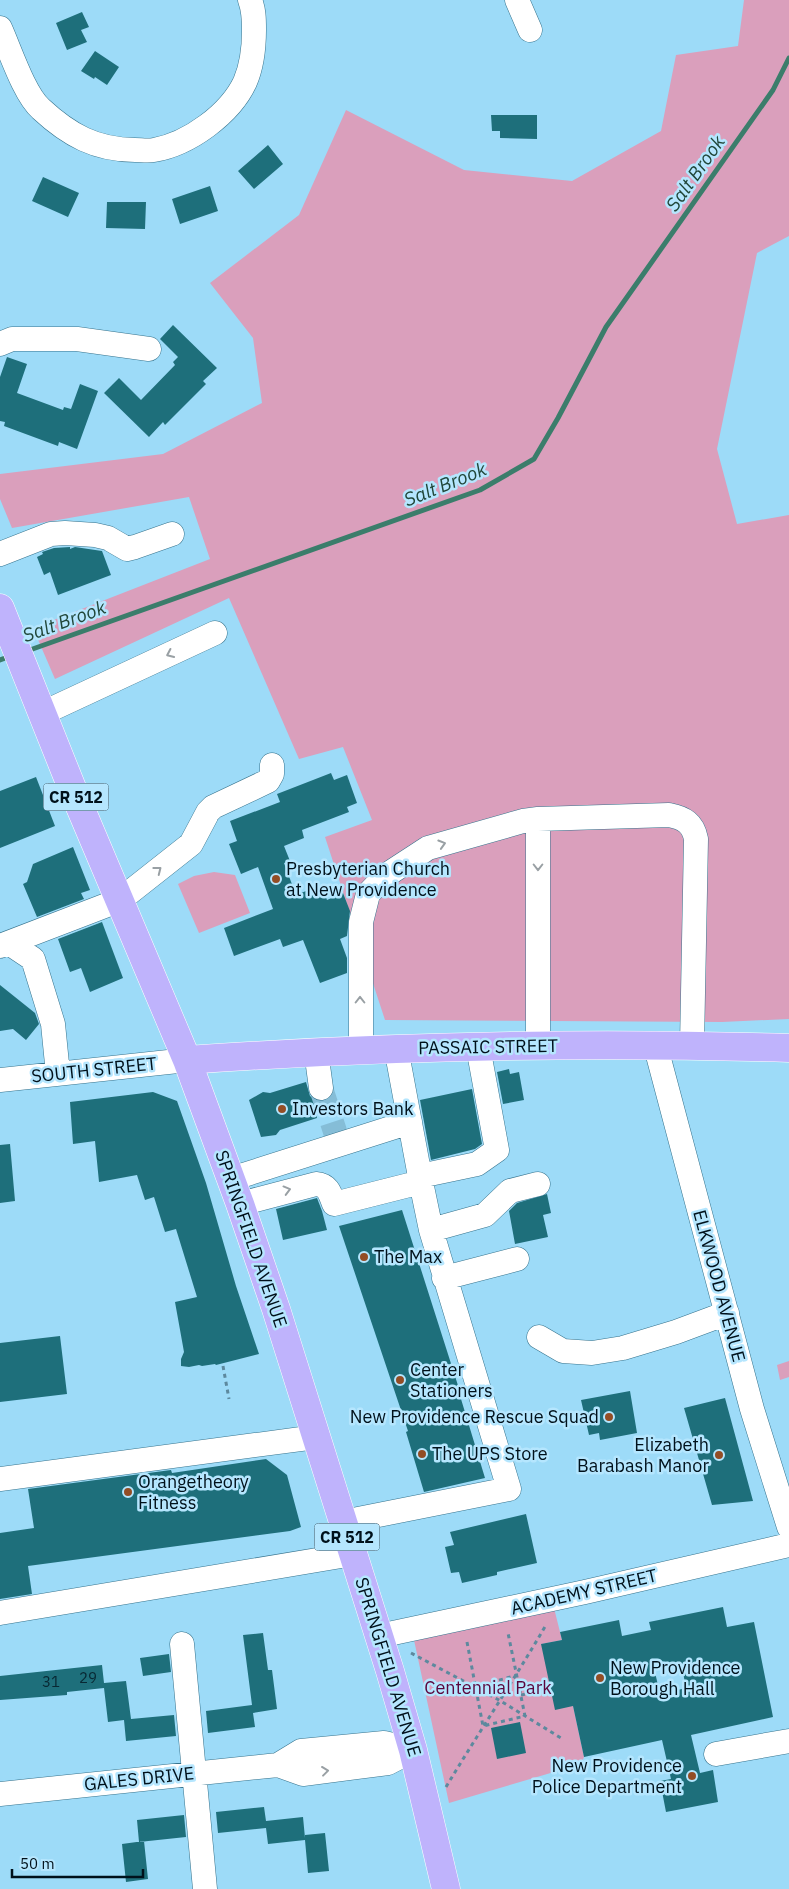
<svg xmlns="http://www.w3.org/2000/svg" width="789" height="1889" font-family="'IBM Plex Sans',sans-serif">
  <rect width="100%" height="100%" fill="#9ddbf8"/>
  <path fill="#da9fbc" d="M744 0H789V236L757 253 717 449 737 524 789 515V1019L722 1022 385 1020 325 837 372 820 343 747 299 759 229 598 55 679 33 628 210 559 189 497 12 528 0 499V474L163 454 262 403 253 338 210 283 299 215 346 110 464 170 572 181 661 131 676 55 738 46Z
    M214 872 235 875 250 913 199 933 178 884 194 876Z
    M789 1361V1377L780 1380 777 1365Z
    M554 1608 562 1640 542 1644 573 1706 584 1757 581 1764 449 1803 414 1640Z"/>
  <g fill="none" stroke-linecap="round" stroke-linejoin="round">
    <path stroke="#3b7d6b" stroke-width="5" d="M27 651 480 490 534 459 558 418 606 327 773 90 789 58
      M0 660 11 656"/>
  </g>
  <path fill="#1e6f7b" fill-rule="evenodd" d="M82 12 89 27 81 30 87 42 67 50 56 23Z
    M95 51 119 67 107 85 95 77 94 79 81 71Z
    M491 115H537V139L500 138V131H492Z
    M268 145 283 164 254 189 238 171Z
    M43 177 79 193 68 217 32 201Z
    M210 186 218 211 180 224 172 199Z
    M107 202H146L145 229 106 228Z
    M173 325 217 368 203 381 206 384 165 425 163 422 149 437 104 393 119 378 141 400 175 365 173 362 178 357 160 339Z
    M7 357 27 364 17 393 63 410 64 407 71 409 80 384 98 391 77 449 59 442 58 446 4 426 5 422 0 421V377Z
    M70 547V549L75 547 102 551 111 575 58 595 50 572 44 575 37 557 43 554 42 552 54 548Z
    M331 773 334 780 347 775 357 803 347 807 349 812 302 830 304 838 284 846 290 861 284 863 296 895 321 885 327 900 343 893 350 911 347 936 340 939 347 958V973L320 983 303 940 283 947 280 939 234 956 224 928 273 909 258 867 241 874 229 844 237 841 230 821 280 802 277 794Z
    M36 777 55 826 0 848V791Z
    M73 847 90 890 81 893 84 899 37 917 23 884 27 882 33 864Z
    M102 922 123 978 90 992 81 968 70 972 58 939Z
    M0 985 35 1013 39 1024 26 1040 13 1029 0 1031Z
    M509 1069 510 1074 519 1072 524 1100 503 1104 497 1072Z
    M306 1082 310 1096 315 1100 323 1102 330 1099 334 1093 337 1106 316 1113 317 1118 280 1130 276 1135 261 1137 249 1100 263 1092 270 1093Z
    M472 1089 482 1144 475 1149 431 1160 420 1100Z
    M153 1092 177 1101 206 1183 236 1286 259 1354 216 1365 215 1364 202 1366 199 1365 189 1367 181 1366V1359L184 1352 175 1302 197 1297 176 1229 165 1232 154 1197 145 1200 137 1175 99 1182 95 1141 73 1144 70 1102Z
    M10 1144 15 1201 0 1203V1145Z
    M547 1194 551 1213 543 1215 548 1237 515 1244 509 1211 517 1203Z
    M317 1198 322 1211 327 1230 283 1240 276 1209Z
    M402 1210 462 1398 461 1399 485 1478 424 1492 406 1432 408 1431 339 1226Z
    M60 1336 67 1394 0 1402V1343Z
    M630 1391 637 1433 600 1440 599 1433 589 1435 581 1400Z
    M725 1398 753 1501 712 1505 684 1408Z
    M266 1459 287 1475 301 1527 290 1531 28 1566 32 1594 0 1599V1533L34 1528 28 1489 171 1470 172 1473Z
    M526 1514 537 1563 497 1572V1575L462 1583 459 1572 451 1573 445 1547 454 1545 450 1532Z
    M723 1607 727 1627 754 1622 773 1717 691 1735 700 1773 713 1770 718 1802 666 1812 660 1781 671 1779 662 1740 584 1757 573 1706 555 1710 541 1644 562 1640 560 1632 619 1620 622 1636 651 1630 649 1622ZM681 1662 686 1688 660 1694 654 1668Z
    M263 1633 268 1670H272L277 1709 253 1713 255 1727 208 1733 206 1711 252 1705 243 1635Z
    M169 1654 171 1672 143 1676 140 1658Z
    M102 1665 104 1683 126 1681 131 1719 174 1715 176 1736 126 1741 124 1720 108 1722 104 1688 67 1692V1695L0 1700V1676Z
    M520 1722 526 1753 497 1759 491 1728Z
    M264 1807 266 1821 303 1817 305 1838V1835L325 1833 329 1871 308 1873 305 1840 268 1844 266 1828 218 1833 216 1812Z
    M184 1815 186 1837 139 1842 137 1820Z
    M144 1841 148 1879 126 1882 122 1844Z"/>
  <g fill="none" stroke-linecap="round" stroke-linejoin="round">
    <path stroke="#85bdd7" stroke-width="24" stroke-dasharray="24 12" stroke-linecap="butt" d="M321 1088 339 1144"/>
    <g stroke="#36738d" stroke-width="25">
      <path id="minor" d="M517 0 530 30
        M0 28C10 50 24 94 41 109 69 135 96 150 135 150 141 150 148 151 154 150 189 144 230 114 245 82 252 66 254 46 254 30 254 19 254 10 250 0
        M0 344 12 339H77L149 349
        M0 554 51 534 65 533 95 535 108 538 127 549 135 547 172 534
        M41 714 215 633
        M538 819V1046
        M9 943 33 959 53 1024 58 1074
        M0 946 120 900 191 844 208 812 213 807 268 781 272 774V765
        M655 1044 752 1409 789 1527
        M361 1049V922L368 894 385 876 428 848 523 821 538 819 669 815C684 818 693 823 696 839L692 1045
        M316 1051 321 1088
        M0 1080 187 1060
        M420 1176 477 1164 497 1150 478 1047
        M231 1179 410 1122
        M240 1204 316 1184C328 1185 330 1193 334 1204L421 1182
        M431 1230 485 1215 510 1191 538 1184
        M444 1278 517 1259
        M539 1337 563 1351 592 1353 623 1348 676 1332 727 1313
        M0 1479 316 1437
        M343 1522 509 1489 431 1230 421 1182 396 1048
        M0 1613 353 1554
        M379 1636 585 1592 789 1545
        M182 1644 205 1889
        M716 1754 789 1741
        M278 1765 301 1751 384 1743 413 1750
        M0 1794 278 1765 303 1774 388 1763 413 1750"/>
    </g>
    <g stroke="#fff" stroke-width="29">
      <path id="major" d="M0 608 72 788 187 1060 240 1204 276 1309 390 1671 413 1750 446 1889
        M187 1060C387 1046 588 1042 789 1048"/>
    </g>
    <path stroke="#5d899e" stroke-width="3" stroke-dasharray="4 4" stroke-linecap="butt" d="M223 1366 229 1399
      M467 1642 483 1726 525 1716 508 1633
      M411 1653 499 1700 561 1738
      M476 1687 517 1675
      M521 1695 551 1689
      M446 1787C479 1732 514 1680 546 1625"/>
    <use href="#minor" stroke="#fff" stroke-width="24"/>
    <use href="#major" stroke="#bfb3fc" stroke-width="28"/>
  </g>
  <defs><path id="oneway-chevron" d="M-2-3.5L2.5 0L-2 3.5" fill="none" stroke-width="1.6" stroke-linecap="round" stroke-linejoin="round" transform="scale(1.25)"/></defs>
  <g stroke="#99a0a4">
    <use href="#oneway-chevron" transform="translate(170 654) rotate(155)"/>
    <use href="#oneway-chevron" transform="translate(442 844) rotate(-17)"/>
    <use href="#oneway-chevron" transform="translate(538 867) rotate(90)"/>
    <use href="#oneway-chevron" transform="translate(158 870) rotate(-38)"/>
    <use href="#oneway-chevron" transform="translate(360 1000) rotate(-90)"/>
    <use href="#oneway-chevron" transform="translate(287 1190) rotate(-15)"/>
    <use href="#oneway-chevron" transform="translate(325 1771) rotate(-7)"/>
  </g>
  <g fill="#934d25" stroke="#b5e6fe" stroke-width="2">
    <circle cx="276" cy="879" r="5"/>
    <circle cx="282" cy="1109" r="5"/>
    <circle cx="364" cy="1257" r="5"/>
    <circle cx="400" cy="1380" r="5"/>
    <circle cx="609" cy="1417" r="5"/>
    <circle cx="422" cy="1454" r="5"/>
    <circle cx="719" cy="1455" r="5"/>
    <circle cx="128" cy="1492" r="5"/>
    <circle cx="600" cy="1678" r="5"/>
    <circle cx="692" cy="1776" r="5"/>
  </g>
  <g text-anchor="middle" stroke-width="5" stroke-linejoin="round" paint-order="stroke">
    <g font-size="15" fill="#082833">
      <text x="88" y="1683">29</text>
      <text x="51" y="1687">31</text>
    </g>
    <g fill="#b5e6fe" stroke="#36515f" stroke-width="1">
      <rect x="43.5" y="783.5" width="65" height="27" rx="4"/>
      <rect x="314.5" y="1523.5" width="65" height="27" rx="4"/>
    </g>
    <g font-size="16" font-weight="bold" fill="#00111b">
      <text x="76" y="803">CR 512</text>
      <text x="347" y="1543">CR 512</text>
    </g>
    <g font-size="18" fill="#00111b" stroke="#b5e6fe" text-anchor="start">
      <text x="286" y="875">Presbyterian Church<tspan x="286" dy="21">at New Providence</tspan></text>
      <text x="292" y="1115">Investors Bank</text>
      <text x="374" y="1263">The Max</text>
      <text x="410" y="1376">Center<tspan x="410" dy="21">Stationers</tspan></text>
      <text x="599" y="1423" text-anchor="end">New Providence Rescue Squad</text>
      <text x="709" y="1451" text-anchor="end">Elizabeth<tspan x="709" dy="21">Barabash Manor</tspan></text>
      <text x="432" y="1460">The UPS Store</text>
      <text x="138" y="1488">Orangetheory<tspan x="138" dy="21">Fitness</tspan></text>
      <text x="610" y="1674">New Providence<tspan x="610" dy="21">Borough Hall</tspan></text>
      <text x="682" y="1772" text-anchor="end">New Providence<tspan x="682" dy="21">Police Department</tspan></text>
    </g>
    <g font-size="18" fill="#00111b" stroke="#b5e6fe">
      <text transform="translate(488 1047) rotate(-1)" y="6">PASSAIC STREET</text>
      <text transform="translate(94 1070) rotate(-6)" y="6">SOUTH STREET</text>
      <text transform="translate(251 1239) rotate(71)" y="6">SPRINGFIELD AVENUE</text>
      <text transform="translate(719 1286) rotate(75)" y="6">ELKWOOD AVENUE</text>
      <text transform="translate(584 1592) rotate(-13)" y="6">ACADEMY STREET</text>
      <text transform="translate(388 1667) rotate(73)" y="6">SPRINGFIELD AVENUE</text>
      <text transform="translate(139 1779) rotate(-6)" y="6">GALES DRIVE</text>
    </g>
    <g font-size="18" fill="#5b053c" stroke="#b5e6fe">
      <text x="488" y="1694">Centennial Park</text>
    </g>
    <g font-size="19" font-style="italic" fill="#21473a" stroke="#b5e6fe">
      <text transform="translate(695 173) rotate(-55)" y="7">Salt Brook</text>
      <text transform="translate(445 484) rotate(-22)" y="7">Salt Brook</text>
      <text transform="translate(64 621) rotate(-20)" y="7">Salt Brook</text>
    </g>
  </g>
  <path d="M12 1869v8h131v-8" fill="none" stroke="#00111b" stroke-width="2.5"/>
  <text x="20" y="1869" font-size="15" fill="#00111b" stroke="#b5e6fe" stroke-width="4" paint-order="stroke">50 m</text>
</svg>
